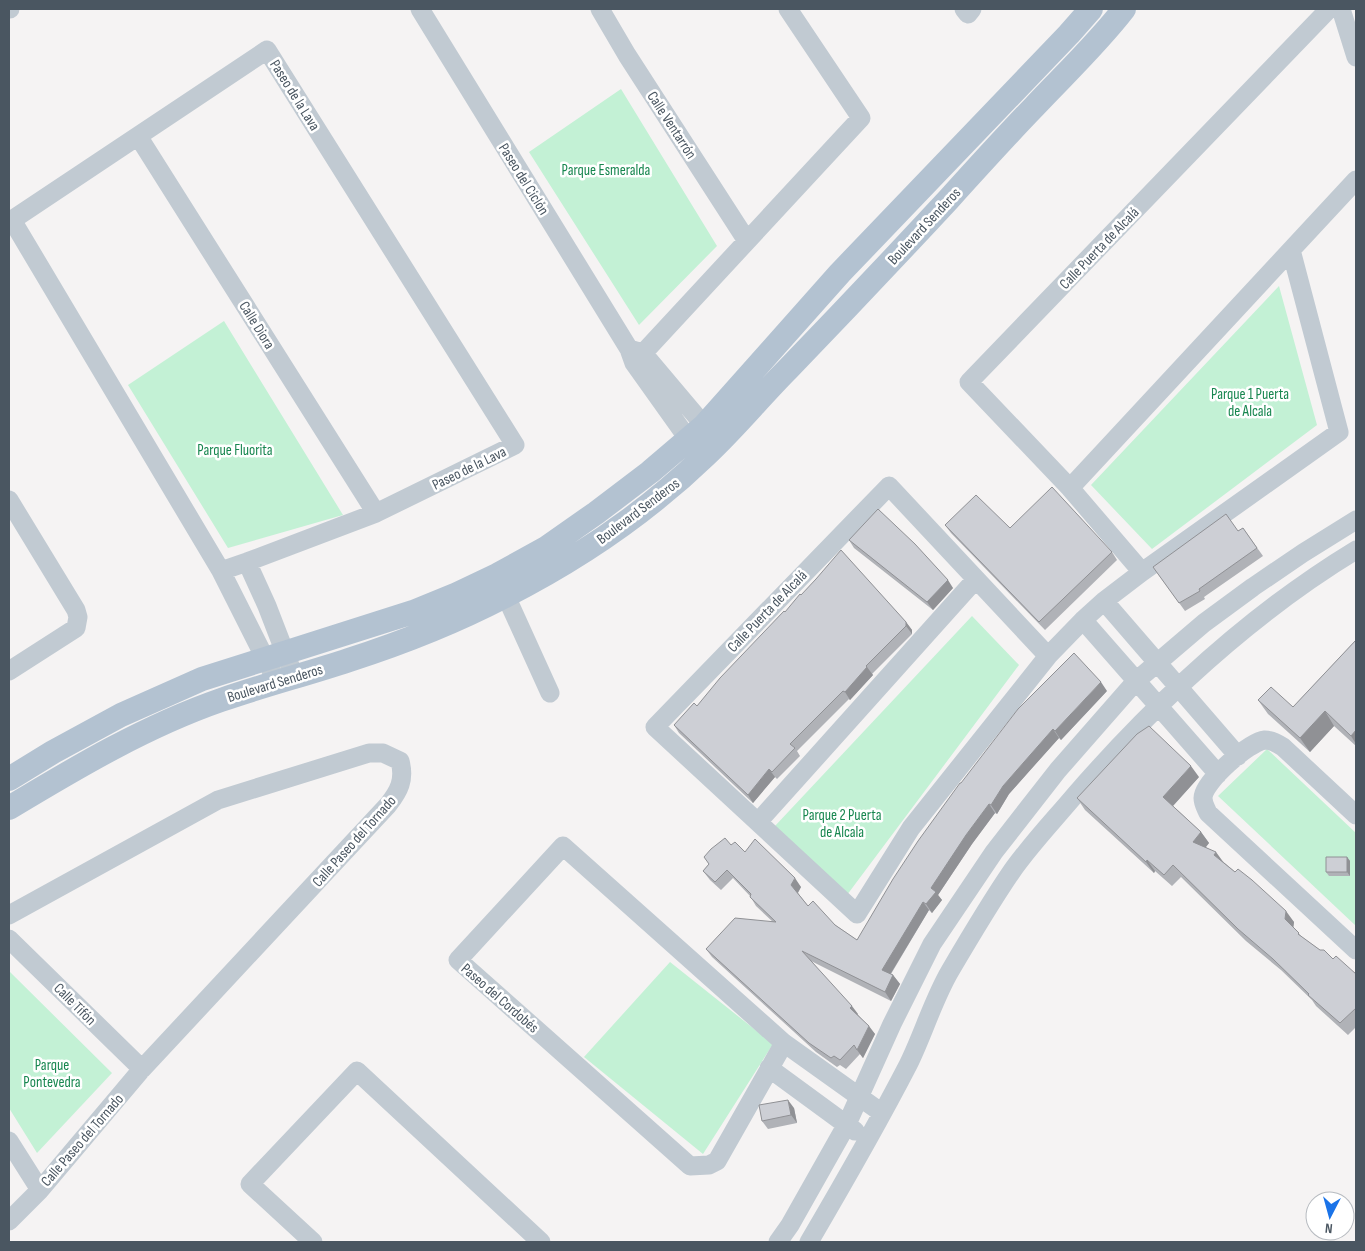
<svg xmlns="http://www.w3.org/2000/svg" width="1365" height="1251" font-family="'Sofia Sans Condensed',sans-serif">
  <rect width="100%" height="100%" fill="#f5f3f3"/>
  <path fill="#c3f1d5" d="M621 89 717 246 639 325 529 152Z
    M1279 286 1317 425 1152 549 1091 485Z
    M224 321 343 515 228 548 128 385Z
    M972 616 1019 665 847 895 775 826Z
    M1267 749 1356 833V926L1218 796Z
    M670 962 773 1044 703 1154 584 1057Z
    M9 971 112 1073 37 1153 9 1108Z"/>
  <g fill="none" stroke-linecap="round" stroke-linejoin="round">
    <path stroke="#c1cad2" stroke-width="19" d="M9 9H10
      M420 9 629 349 634 363 696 450
      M600 9 627 55 747 241
      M964 9 968 14 972 9
      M1341 9 1356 57
      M138 136 376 513
      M633 350 643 353 713 436
      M634 363 861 118 788 9
      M1070 488 1356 180
      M9 500 76 610 78 617 76 628 9 671
      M247 562 267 606 294 676
      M221 571 247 562 376 513 515 445 267 50 12 220 221 571 277 682
      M1142 572 1070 488 969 382 1329 9
      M500 583 550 693
      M1104 601 1238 756
      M1083 620 1218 774
      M1048 656 889 486 655 727 857 914 911 828 1048 656 1083 620 1104 601 1142 572 1339 432 1291 250
      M1356 815 1283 747C1277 743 1272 740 1265 740 1249 742 1203 782 1203 798 1203 804 1206 808 1208 813L1356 950
      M758 822 976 579
      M9 915 218 800 369 753H383L400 761C405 780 399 791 388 805L142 1069 40 1190 9 1221
      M9 939 142 1069
      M784 1043 717 1161 709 1165 690 1166 458 960 563 846 784 1043 882 1113
      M769 1068 855 1131
      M9 1141 40 1190
      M313 1242 250 1184 357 1071 541 1242
      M778 1242 790 1225 847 1124 892 1024 932 944 994 852 1058 770 1136 681 1204 623 1253 587 1303 553 1356 520
      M809 1242C843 1184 877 1125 908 1065 923 1035 933 1000 950 971 970 937 990 903 1012 871 1031 844 1054 820 1075 795 1157 701 1249 615 1356 550"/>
    <path stroke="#b3c2d1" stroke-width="24" d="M9 779 53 752 121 715 202 679 413 612 457 594 497 575 546 548 596 513 650 472 704 426 840 273 1069 34 1091 9
      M9 808C77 767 146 726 221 700 264 685 307 674 349 660 402 643 455 622 505 596 578 559 647 512 706 455 735 428 760 397 788 369 842 313 895 257 948 200 976 169 1004 138 1034 107 1064 75 1097 44 1124 9"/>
  </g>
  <path fill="#b0b2b7" d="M945 525 1010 528 1112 552 1117 560 1045 630 951 533Z
    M1243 528 1263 556 1204 597 1205 599 1185 611 1153 567 1238 531Z
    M849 540 953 588 933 610 854 548Z
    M801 595 906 622 912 630V634L872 674 873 675 850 700 849 699 797 751 800 756 777 779 775 777 753 803 679 733 674 725 697 706Z
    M1356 640V746L1334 726 1310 752 1268 714 1258 700 1293 707Z
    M1107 691 1061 740 1059 738 1030 770 1009 794 997 814 995 813 972 844 938 895 942 900 932 913 929 910 891 974 893 975 900 984 891 1001 811 961 875 1034 863 1058 860 1054 846 1069 840 1065 837 1067 816 1052 712 957 706 949 773 922 756 906 750 896 733 878 721 890 710 880 703 871 709 864 704 857 731 845 801 887 798 893 808 906 857 940 961 783Z
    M1199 777 1173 806 1201 832 1209 843 1206 847 1294 922 1293 927 1302 937 1320 950 1356 974V1027L1348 1035 1316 1006 1312 1000 1281 970 1246 941 1181 877 1172 886 1155 871 1154 873 1085 810 1077 798Z
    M1347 857 1350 861V876H1329L1326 872Z
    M794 1108 797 1123 768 1129 762 1121Z"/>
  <path fill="#909195" d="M948 580 953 588 933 610 927 602Z
    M906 622 912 630V634L906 626Z
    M867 667 873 675 850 700 845 692Z
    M1101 682 1107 691 1061 740 1055 731Z
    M1325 711 1334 726 1310 752 1300 738Z
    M1053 729 1059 738 1009 794 997 814 991 805 1003 786Z
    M1356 730V744L1351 736Z
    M1191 766 1199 777 1171 808 1163 797Z
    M769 769 775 777 753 803 748 795Z
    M989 804 995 813 972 844 938 895 942 900 932 913 926 904 931 888 966 835Z
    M1201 832 1209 843 1201 853 1193 842Z
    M1216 852 1224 863 1214 855Z
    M1347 857 1350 861V876L1347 872Z
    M1147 860 1155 871 1154 873 1146 862Z
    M795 878 801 887 797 894 791 885Z
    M923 902 929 910 888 978 882 970Z
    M1286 911 1294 922 1293 931 1285 919Z
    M893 975 900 984 891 1001 885 992Z
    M852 1006 858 1014 856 1017 850 1008Z
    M869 1026 875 1034 863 1058 857 1050Z
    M788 1100 794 1108 797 1123 791 1115Z"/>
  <path fill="#cdcfd5" stroke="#909195" d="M1052 487 1112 552 1039 622 945 525 976 495 1010 528Z
    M878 509 915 544 948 580 927 602 849 540Z
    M1226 514 1238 531 1243 528 1257 548 1199 589 1200 591 1179 603 1153 567Z
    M841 550 906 622V626L866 666 867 667 845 692 843 691 790 744 795 748 772 772 769 769 748 795 674 725 694 703 697 706 720 678 784 611 785 612 800 594 801 595 816 579Z
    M1356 640V730L1351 736 1325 711 1300 738 1258 700 1271 687 1293 707Z
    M1074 653 1101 682 1055 731 1053 729 1024 762 1003 786 991 805 989 804 966 835 931 888 936 892 926 904 923 902 882 970 893 975 885 992 802 951 852 1006 850 1008 869 1026 857 1050 854 1045 840 1060 834 1056 831 1058 809 1043 706 949 735 918 776 922 750 897 751 894 727 870 715 882 703 871 709 864 704 857 711 849 725 838 731 845 735 842 745 852 755 839 795 878 791 885 808 906 813 901 835 925 857 940 893 879 918 841 960 783H961L1018 709Z
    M1149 726 1191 766 1163 797 1201 832 1193 842 1216 852 1214 855 1235 872 1238 869 1252 880 1286 911 1285 919 1299 933 1298 934 1320 950H1324L1333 959 1336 956 1356 974V1008L1340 1023 1308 995 1309 994 1273 959 1238 929 1173 865 1164 875 1147 860 1146 862 1077 798 1137 734Z
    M1326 857H1347V872H1326Z
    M788 1100 791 1115 762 1121 759 1105Z"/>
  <g text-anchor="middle" stroke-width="5" stroke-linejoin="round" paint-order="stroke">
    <g font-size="15" fill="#4a5661" stroke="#fff">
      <text transform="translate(295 95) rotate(58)" y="5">Paseo de la Lava</text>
      <text transform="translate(672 125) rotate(57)" y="5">Calle Ventarrón</text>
      <text transform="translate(524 179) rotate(58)" y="5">Paseo del Ciclón</text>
      <text transform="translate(924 226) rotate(-47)" y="5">Boulevard Senderos</text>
      <text transform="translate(1099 248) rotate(-46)" y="5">Calle Puerta de Alcalá</text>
      <text transform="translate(257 325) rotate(58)" y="5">Calle Diora</text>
      <text transform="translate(469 468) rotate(-26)" y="5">Paseo de la Lava</text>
      <text transform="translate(638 511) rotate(-37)" y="5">Boulevard Senderos</text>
      <text transform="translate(767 611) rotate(-46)" y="5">Calle Puerta de Alcalá</text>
      <text transform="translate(275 683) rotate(-17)" y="5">Boulevard Senderos</text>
      <text transform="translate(354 841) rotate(-48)" y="5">Calle Paseo del Tornado</text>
      <text transform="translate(500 998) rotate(41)" y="5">Paseo del Cordobés</text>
      <text transform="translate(75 1004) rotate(45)" y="5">Calle Tifón</text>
      <text transform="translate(82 1140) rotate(-49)" y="5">Calle Paseo del Tornado</text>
    </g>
    <g font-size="15" fill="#17864f" stroke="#fff">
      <text x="606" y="175">Parque Esmeralda</text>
      <text x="1250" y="399">Parque 1 Puerta<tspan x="1250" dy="17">de Alcala</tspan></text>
      <text x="235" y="455">Parque Fluorita</text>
      <text x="842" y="820">Parque 2 Puerta<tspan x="842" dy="17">de Alcala</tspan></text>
      <text x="52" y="1070">Parque<tspan x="52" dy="17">Pontevedra</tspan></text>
    </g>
  </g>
  <rect width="1365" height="1251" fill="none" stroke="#4a5661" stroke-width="20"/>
  <g transform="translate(1330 1216) rotate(186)"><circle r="24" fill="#ffffff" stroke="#b7bbc0"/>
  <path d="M0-4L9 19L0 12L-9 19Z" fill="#1a73e8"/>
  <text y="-8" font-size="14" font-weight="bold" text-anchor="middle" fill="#4a5661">N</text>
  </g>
</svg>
